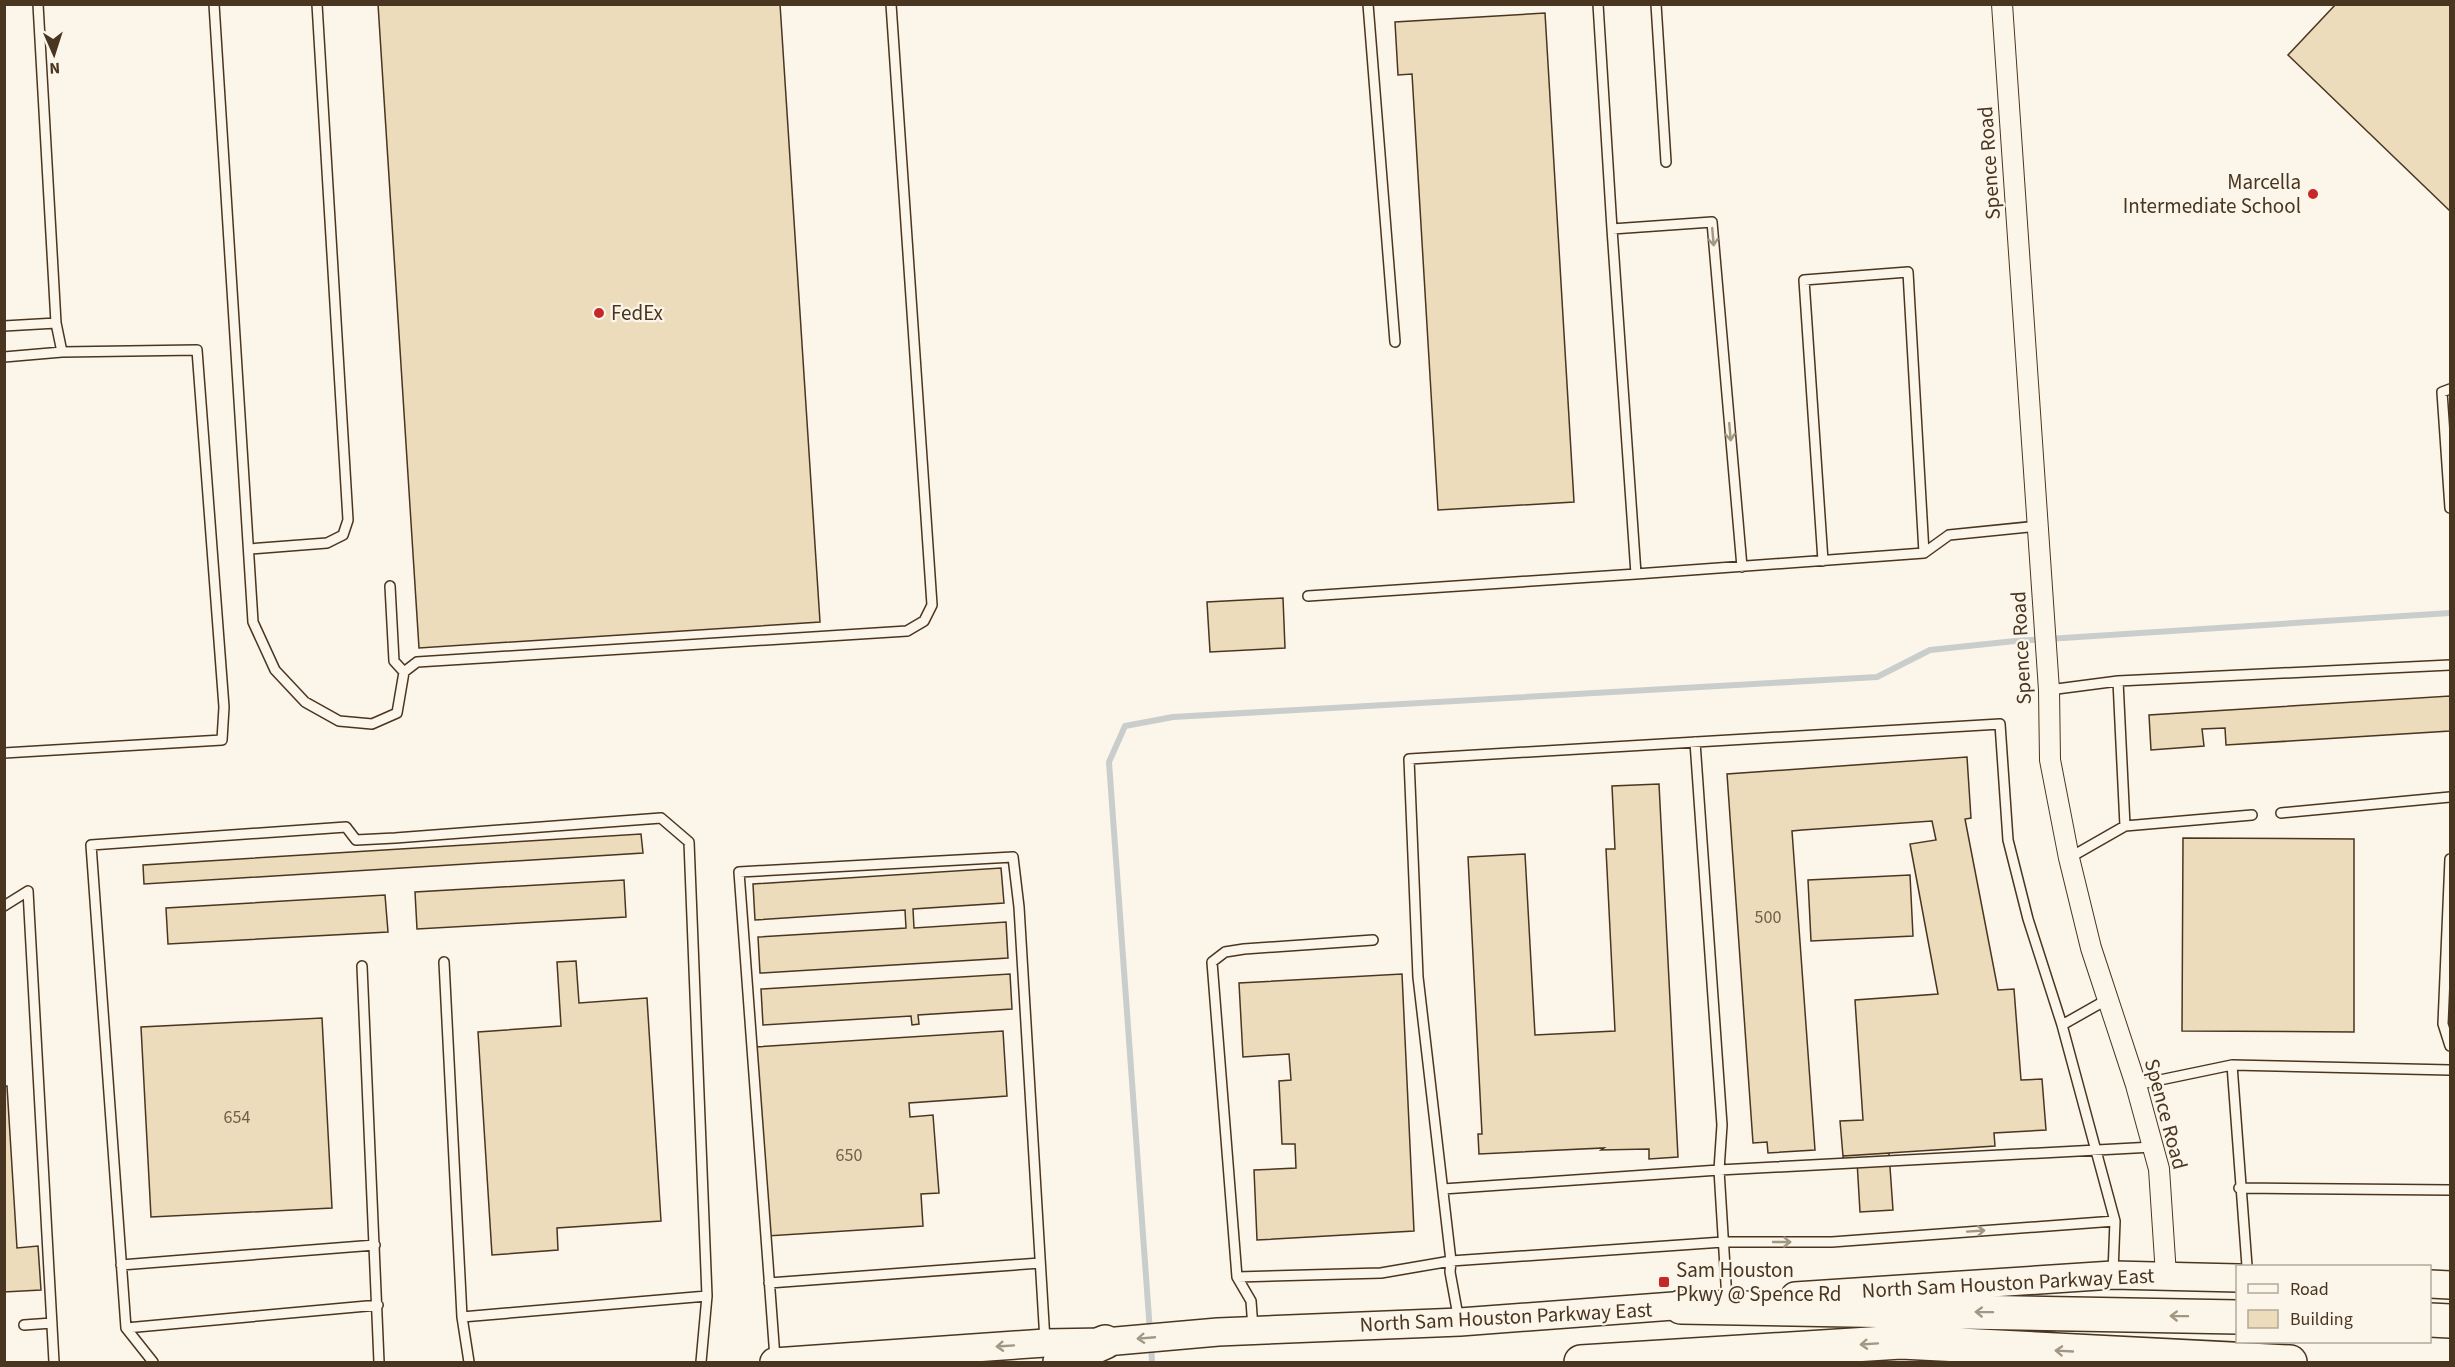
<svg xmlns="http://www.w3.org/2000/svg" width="2455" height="1367" font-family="'Source Sans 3',sans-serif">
  <rect width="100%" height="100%" fill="#fbf6e9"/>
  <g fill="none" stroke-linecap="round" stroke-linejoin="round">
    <path stroke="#c9cecd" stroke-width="6" d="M1150 1332 1109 762 1125 726 1173 717 1877 677 1930 650 2015 641 2450 613
      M1151 1345 1152 1362"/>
  </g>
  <path fill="#ecdcbc" stroke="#4a3520" stroke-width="1.5" d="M378 4H780L820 622 419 648Z
    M2336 4H2450V211L2288 55Z
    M1545 13 1574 502 1438 510 1412 74 1398 75 1395 22Z
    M1283 598 1285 648 1210 652 1207 602Z
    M2450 696V731L2226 745 2225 728 2202 729 2204 746 2151 750 2149 715Z
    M1967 757 1971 818 1965 819 1998 990 2014 989 2021 1080 2042 1079 2046 1130 1994 1133 1995 1146 1843 1156 1840 1121 1863 1120 1855 1000 1938 994 1910 844 1936 840 1932 821 1802 830 1792 831 1815 1150 1768 1153 1767 1142 1753 1143 1727 774Z
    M1659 784 1678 1157 1649 1159V1149L1601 1150 1604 1148 1479 1154 1478 1134H1482L1468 857 1525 854 1535 1035 1615 1031 1606 849H1615L1612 786Z
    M641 834 643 853 144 884 143 865Z
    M2183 838 2354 839V1032L2182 1031Z
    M1001 868 1004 903 913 909 914 928 1006 922 1008 958 760 973 758 937 906 928 905 910 755 920 753 884Z
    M1910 875 1913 936 1811 941 1808 880Z
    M624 880 626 917 417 929 415 892Z
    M385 895 388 932 168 944 166 908Z
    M576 961 579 1003 647 998 661 1221 557 1228 558 1250 492 1255 478 1032 561 1026 557 962Z
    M1010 974 1012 1009 918 1015 919 1024 912 1025 911 1016 763 1025 761 989Z
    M1402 974 1414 1231 1257 1240 1254 1170 1296 1168 1295 1144H1282L1279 1081 1291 1080 1289 1054 1243 1057 1239 983Z
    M322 1018 332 1208 151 1217 141 1027Z
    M1003 1031 1007 1096 909 1103 910 1117 933 1115 939 1193 921 1194 923 1226 767 1236 755 1047Z
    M4 1086H7L17 1248 38 1246 41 1290 4 1292Z
    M1889 1153 1893 1210 1860 1212 1857 1161 1843 1162V1156Z"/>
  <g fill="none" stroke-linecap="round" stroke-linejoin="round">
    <g stroke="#4a3520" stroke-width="12">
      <path id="lane" d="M38 4 56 323 62 352
        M214 4 253 622 275 670 305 702 339 721 372 724 397 713 404 672 417 662 907 631 924 621 932 605 891 4
        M1368 4 1395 342
        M1598 4 1612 229
        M1656 4 1666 162
        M4 326 56 323
        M4 357 62 352 197 350 224 707 222 740 4 753
        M2450 389 2442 392 2450 508
        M249 549 327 543 343 535 348 520 317 4
        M1823 561 1804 280 1908 272 1924 553
        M1636 574 1924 553 1949 535 2038 526
        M390 586 394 661 404 672
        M1308 596 1636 574 1612 229 1712 222 1742 567
        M2118 681 2125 826
        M2049 690 2118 681 2450 665
        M1695 742 1722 1125 1719 1170 1727 1300
        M2281 813 2450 797
        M2069 858 2125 826 2252 815
        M2450 859 2443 1024 2450 1046
        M4 906 28 891 54 1362
        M444 962 462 1317 469 1362
        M362 966 379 1362
        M2062 1025 2108 999
        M2232 1065 2450 1070
        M2136 1085 2232 1065 2247 1266
        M2239 1188 2450 1190
        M1443 1189 1719 1170 2153 1147
        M121 1265 375 1245
        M1237 1277 1381 1273 1451 1261 1418 977 1409 759 2000 724 2008 840 2028 919 2062 1025 2115 1221 2113 1273
        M769 1283 1040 1263
        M462 1317 707 1296
        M1459 1321 1450 1272 1451 1261 1723 1242H1832L2115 1221
        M24 1325 52 1323
        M126 1328 378 1305
        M1253 1328 1251 1301 1237 1277 1212 962 1225 952 1244 949 1373 940
        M775 1358 739 872 1013 857 1019 907 1045 1341
        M153 1362 126 1328 91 845 346 827 356 840 395 838 661 818 689 842 707 1296 701 1362"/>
    </g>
    <g stroke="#4a3520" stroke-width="22">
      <path id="street" d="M2002 4 2049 690 2050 760 2069 858 2091 948 2136 1085 2159 1169 2166 1275"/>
    </g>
    <g stroke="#4a3520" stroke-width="30">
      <path id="secondary" d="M2430 1284 2450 1285
        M1795 1296 2113 1275 2238 1278
        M774 1362 1045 1343 1105 1342 1218 1332 1460 1322 1700 1304"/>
    </g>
    <g stroke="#4a3520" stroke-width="36">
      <path id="highway" d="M1681 1307 2238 1317
        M2430 1320 2450 1321
        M1060 1362 1105 1342
        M1581 1362 1901 1342 2290 1362"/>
    </g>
    <use href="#lane" stroke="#fbf6e9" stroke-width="9"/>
    <use href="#street" stroke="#fbf6e9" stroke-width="20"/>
    <use href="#secondary" stroke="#fbf6e9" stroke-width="27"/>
    <use href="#highway" stroke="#fbf6e9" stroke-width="33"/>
  </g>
  <defs><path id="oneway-shaft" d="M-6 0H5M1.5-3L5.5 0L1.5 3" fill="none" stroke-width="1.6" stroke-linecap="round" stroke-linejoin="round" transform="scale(1.5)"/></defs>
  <g stroke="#a29684">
    <use href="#oneway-shaft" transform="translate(1713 237) rotate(85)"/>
    <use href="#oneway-shaft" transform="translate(1730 432) rotate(85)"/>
    <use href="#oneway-shaft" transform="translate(1976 1231) rotate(-4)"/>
    <use href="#oneway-shaft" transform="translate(1782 1242)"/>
    <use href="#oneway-shaft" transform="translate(1984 1312) rotate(-179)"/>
    <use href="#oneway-shaft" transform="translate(2179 1316) rotate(-179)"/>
    <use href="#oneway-shaft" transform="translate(1146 1338) rotate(175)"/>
    <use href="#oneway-shaft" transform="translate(1869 1344) rotate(176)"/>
    <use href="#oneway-shaft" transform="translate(1005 1346) rotate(176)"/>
    <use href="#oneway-shaft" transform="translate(2064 1351) rotate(-177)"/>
  </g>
  <g fill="#c62828" stroke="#fbf6e9" stroke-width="2">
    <circle cx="2313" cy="194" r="6"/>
    <circle cx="599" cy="313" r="6"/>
    <rect x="1658" y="1276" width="12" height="12" rx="3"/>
  </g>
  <g text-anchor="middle" stroke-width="4.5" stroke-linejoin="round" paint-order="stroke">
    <g font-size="18" fill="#725f47">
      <text x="1768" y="923">500</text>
      <text x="237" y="1123">654</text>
      <text x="849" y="1161">650</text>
    </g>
    <g font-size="21" fill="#4a3520" stroke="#fbf6e9">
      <text transform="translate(1989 163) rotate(-94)" y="7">Spence Road</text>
      <text transform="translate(2021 648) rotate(-93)" y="7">Spence Road</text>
      <text transform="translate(2166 1114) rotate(75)" y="7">Spence Road</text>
      <text transform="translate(2008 1283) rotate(-3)" y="7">North Sam Houston Parkway East</text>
      <text transform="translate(1506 1317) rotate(-3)" y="7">North Sam Houston Parkway East</text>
    </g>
    <g font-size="21" fill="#4a3520" stroke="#fbf6e9" text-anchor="start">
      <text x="2301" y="189" text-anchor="end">Marcella<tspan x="2301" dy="24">Intermediate School</tspan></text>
      <text x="611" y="320">FedEx</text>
      <text x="1676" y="1277">Sam Houston<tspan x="1676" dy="24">Pkwy @ Spence Rd</tspan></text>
    </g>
  </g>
  <rect width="2455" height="1367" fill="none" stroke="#4a3520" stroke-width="12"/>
  <rect x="2236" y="1265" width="195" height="78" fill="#fbf6e9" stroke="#b4a999" stroke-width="1.5"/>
  <rect x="2248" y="1284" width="30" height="9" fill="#fbf6e9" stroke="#b4a999" stroke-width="1.5"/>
  <text x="2290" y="1295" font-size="18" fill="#4a3520">Road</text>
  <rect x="2248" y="1310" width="30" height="18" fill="#ecdcbc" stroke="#b4a999" stroke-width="1.5"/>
  <text x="2290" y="1325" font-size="18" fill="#4a3520">Building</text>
  <g transform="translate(54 54) rotate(177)" stroke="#fbf6e9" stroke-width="4.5" paint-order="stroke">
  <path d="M0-4.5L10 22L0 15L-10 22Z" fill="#4a3520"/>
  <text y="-9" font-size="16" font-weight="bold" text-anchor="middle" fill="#4a3520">N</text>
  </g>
</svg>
